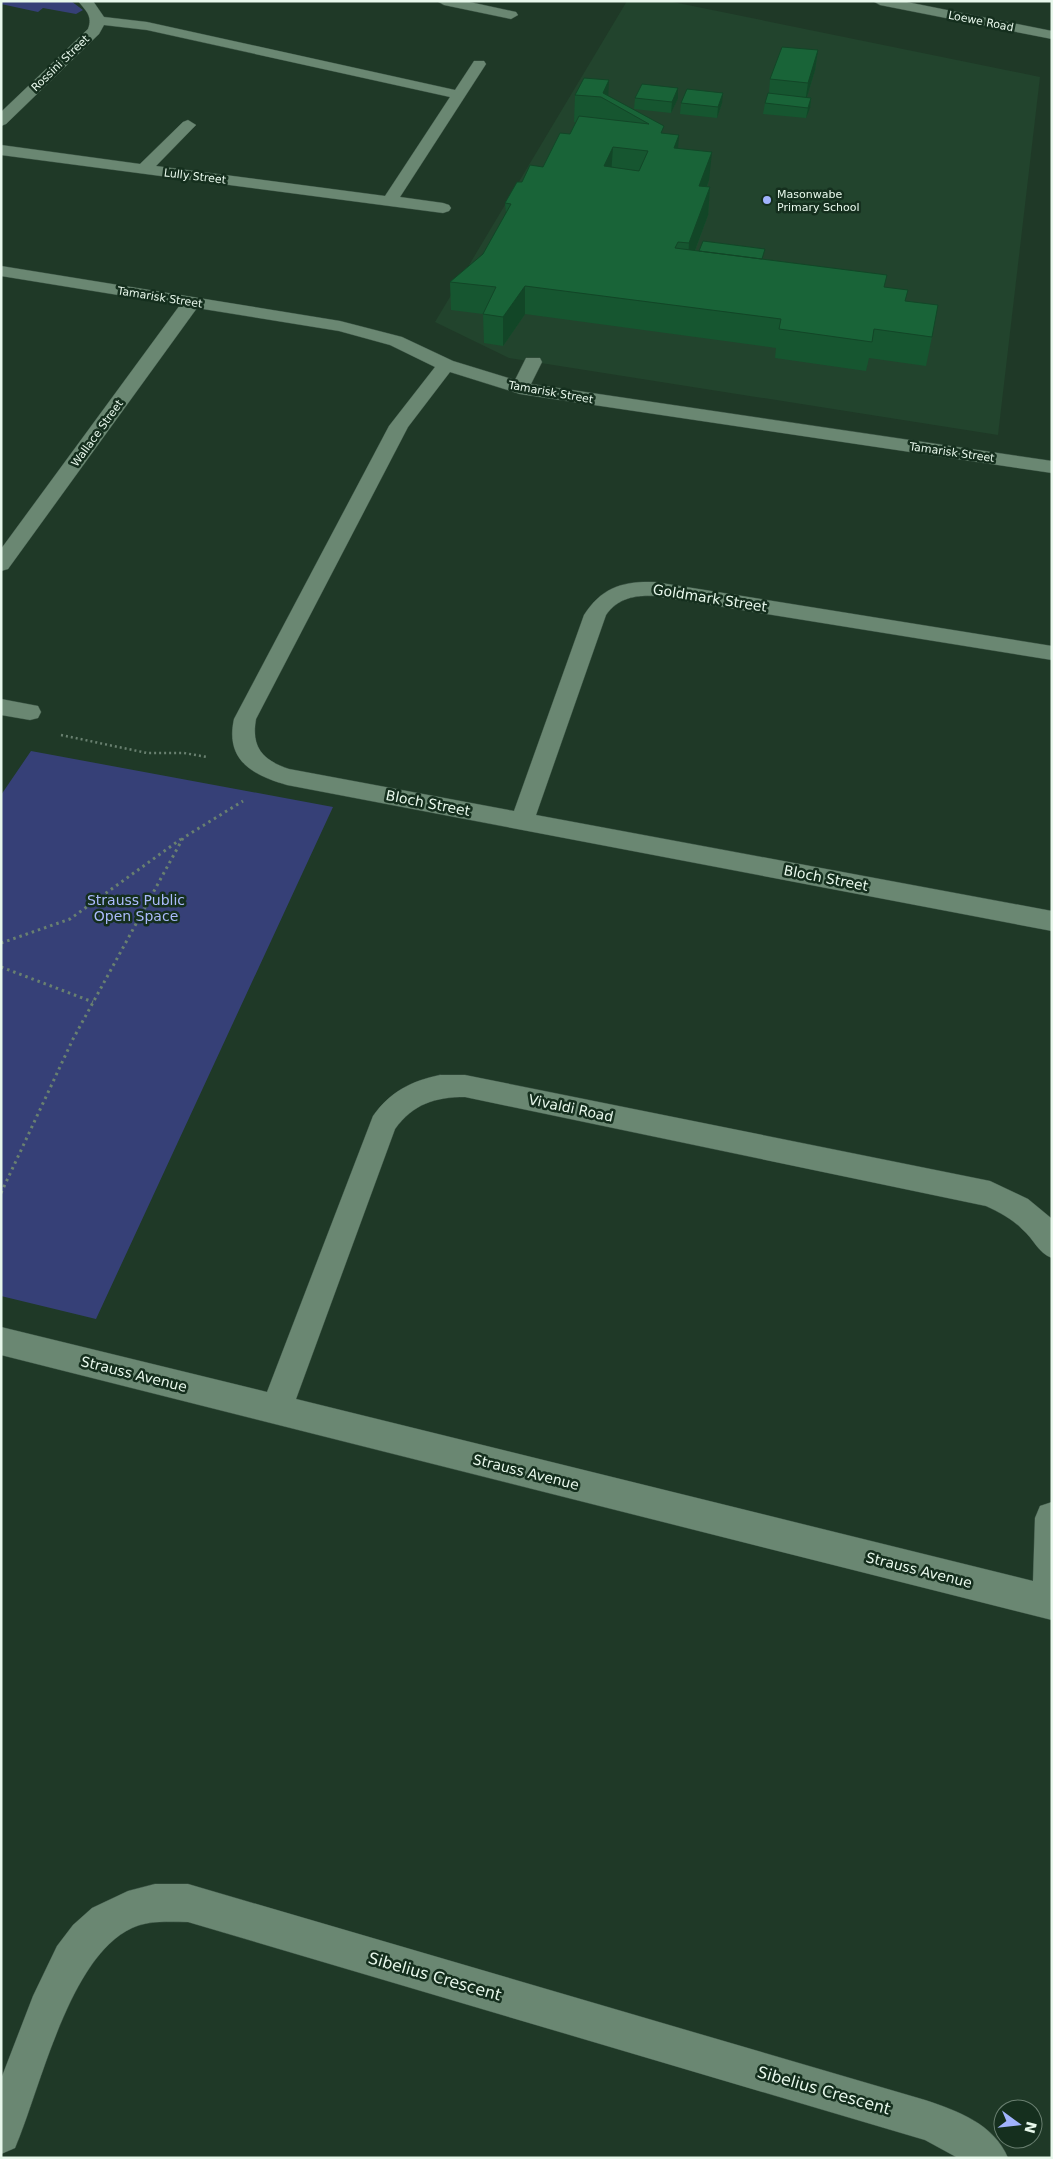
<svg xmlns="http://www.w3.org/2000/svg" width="1053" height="2159" font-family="'DejaVu Sans',sans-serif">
  <rect width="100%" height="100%" fill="#1f3927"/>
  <path fill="#22442d" d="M627 1H668L1040 77 998 435 509 358 435 322Z"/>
  <path fill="#364077" d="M1 1H71L83 10 76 14 43 8 38 12 1 4Z
    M31 751 333 807 96 1319 1 1296V795Z"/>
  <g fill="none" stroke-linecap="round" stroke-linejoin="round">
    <g stroke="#3c5445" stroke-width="1">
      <path id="minor" d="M78 1H93L104 17 147 22 455 90 474 61H484L486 64 400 197 443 203 449 205 451 208 449 211 443 213 1 155V145L140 164 183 122 188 120 196 125 193 128 156 166 385 196 450 97 147 30 104 25 99 34 6 124 1 126V112L88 29C93 16 86 11 78 1Z
        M437 1H465L516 12 518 15 511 19 444 5Z
        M873 1H902L1052 31V39L880 5Z
        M1 266 340 321 402 337 453 361 515 380 526 358H540L542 362 531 384 1052 461V473L520 394 450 372 408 427 256 719C251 747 262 760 289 769L514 811 584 615C602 587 623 581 655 582L1052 646V660L655 596C635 595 618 598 606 615L536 815 1052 911V931L287 785C252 775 225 760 234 719L389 426 435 367 390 345 339 331 197 308 8 569 1 571V549L180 305 1 276Z
        M1 699 38 706 41 712 38 718 30 720 1 715Z
        M440 1075H465L990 1181 1028 1199 1051 1218 1052 1258C1038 1253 1034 1239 1022 1229 1012 1219 999 1212 986 1206L465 1097C435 1097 413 1104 395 1129L296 1399 1033 1581 1035 1518 1040 1506 1052 1502V1620L1 1355V1327L267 1392 373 1116C390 1092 411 1081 440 1075Z
        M155 1884H188L925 2100C958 2111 994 2124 1008 2158H958L925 2140 188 1922C169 1922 149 1920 132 1928 69 1957 41 2087 15 2148L1 2154V2079L33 1996 57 1946 73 1925 92 1908 128 1891Z"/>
    </g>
    <path stroke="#698070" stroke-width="2.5" stroke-dasharray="2 3" stroke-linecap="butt" d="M61 735 147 753H184L207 757"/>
    <path stroke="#698070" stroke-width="3" stroke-dasharray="2.5 4" stroke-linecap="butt" d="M1 943 70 919 181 839
      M1 967 93 1002
      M1 1193 73 1039 183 838 243 801"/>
    <use href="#minor" fill="#6a8772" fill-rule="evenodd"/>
  </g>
  <path fill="#165630" d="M818 50 815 70 807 97 811 98 810 108 806 118 763 114 765 103 769 93 770 79Z
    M678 88V98L671 113 634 109 635 98Z
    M575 95 608 96 664 134 709 180 707 187H710L708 215 695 251 764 259 884 287 905 301 932 337 926 366 869 358 866 371 775 358 776 348 525 314 503 346 484 343 483 314 451 310 450 282 483 254 506 213 505 203 522 182 543 167 570 134 576 122H574Z
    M681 103H722L717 118 680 114Z"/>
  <path fill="#124627" d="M818 50 815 70 805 103 808 83Z
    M609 80 608 101 603 93Z
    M678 88V98L671 113 672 102Z
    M723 93 722 103 717 118 718 107Z
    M811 98 810 108 806 118 808 108Z
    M679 135 677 163 674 148Z
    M613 147 611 175 604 166Z
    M712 152 709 180 697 214 699 186Z
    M710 187 708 215 687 272 689 243Z
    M525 286V314L503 346V317Z"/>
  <path fill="#196438" stroke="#124627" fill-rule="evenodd" d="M782 47 818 50 808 83 770 79Z
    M584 78 609 80 603 93 664 126 661 133 679 135 674 148 712 152 699 186 710 187 689 243 678 242 675 248 887 275 884 287 908 290 905 301 938 305 932 337 874 329 872 342 779 329 781 319 525 286 503 317 483 314 496 287 450 282 483 254 511 204 505 203 517 182H522L530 165 543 167 560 133 570 134 579 116 649 124 601 97 575 95ZM613 147 648 151 639 171 604 166Z
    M642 84 678 88 672 102 635 98Z
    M687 89 723 93 718 107 681 103Z
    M768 93 811 98 808 108 765 103Z
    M703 241 765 249 762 259 699 251Z"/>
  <circle fill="#a1b3fd" stroke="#152f1e" stroke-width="2" cx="767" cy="200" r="5"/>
  <g text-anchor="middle" stroke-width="5" stroke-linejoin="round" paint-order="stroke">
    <g font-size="11" fill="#e8f8ec" stroke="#152f1e">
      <text transform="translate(981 21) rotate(11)" y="4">Loewe Road</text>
      <text transform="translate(60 63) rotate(-44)" y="4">Rossini Street</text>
      <text transform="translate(195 176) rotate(7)" y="4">Lully Street</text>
      <text transform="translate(160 297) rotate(9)" y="4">Tamarisk Street</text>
      <text transform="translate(551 392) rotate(10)" y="4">Tamarisk Street</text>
      <text transform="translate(97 433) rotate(-54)" y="4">Wallace Street</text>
      <text transform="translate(952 452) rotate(8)" y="4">Tamarisk Street</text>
    </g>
    <g font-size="11" fill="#e8f8ec" stroke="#152f1e" text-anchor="start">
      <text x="777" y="198">Masonwabe<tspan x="777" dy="13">Primary School</tspan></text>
    </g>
    <g font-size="14" fill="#e8f8ec" stroke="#152f1e">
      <text transform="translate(710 598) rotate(9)" y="5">Goldmark Street</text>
      <text transform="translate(428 803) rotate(11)" y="5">Bloch Street</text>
      <text transform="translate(826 878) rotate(11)" y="5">Bloch Street</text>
      <text transform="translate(571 1108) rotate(12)" y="5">Vivaldi Road</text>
      <text transform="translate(134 1374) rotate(14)" y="5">Strauss Avenue</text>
      <text transform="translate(526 1472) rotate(14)" y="5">Strauss Avenue</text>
      <text transform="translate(919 1570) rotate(14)" y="5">Strauss Avenue</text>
    </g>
    <g font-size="14" fill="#abbbfc" stroke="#152f1e">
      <text x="136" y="905">Strauss Public<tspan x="136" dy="16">Open Space</tspan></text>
    </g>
    <g font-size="16" fill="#e8f8ec" stroke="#152f1e">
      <text transform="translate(435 1976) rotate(16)" y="6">Sibelius Crescent</text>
      <text transform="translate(824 2090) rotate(16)" y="6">Sibelius Crescent</text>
    </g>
  </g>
  <rect width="1053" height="2159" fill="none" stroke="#e8f8ec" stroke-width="5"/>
  <g transform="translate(1018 2124) rotate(105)"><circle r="24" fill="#152f1e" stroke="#697f70"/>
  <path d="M0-4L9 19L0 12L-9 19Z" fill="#a1b3fd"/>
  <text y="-8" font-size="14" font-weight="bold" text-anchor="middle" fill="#e8f8ec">N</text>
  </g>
</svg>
